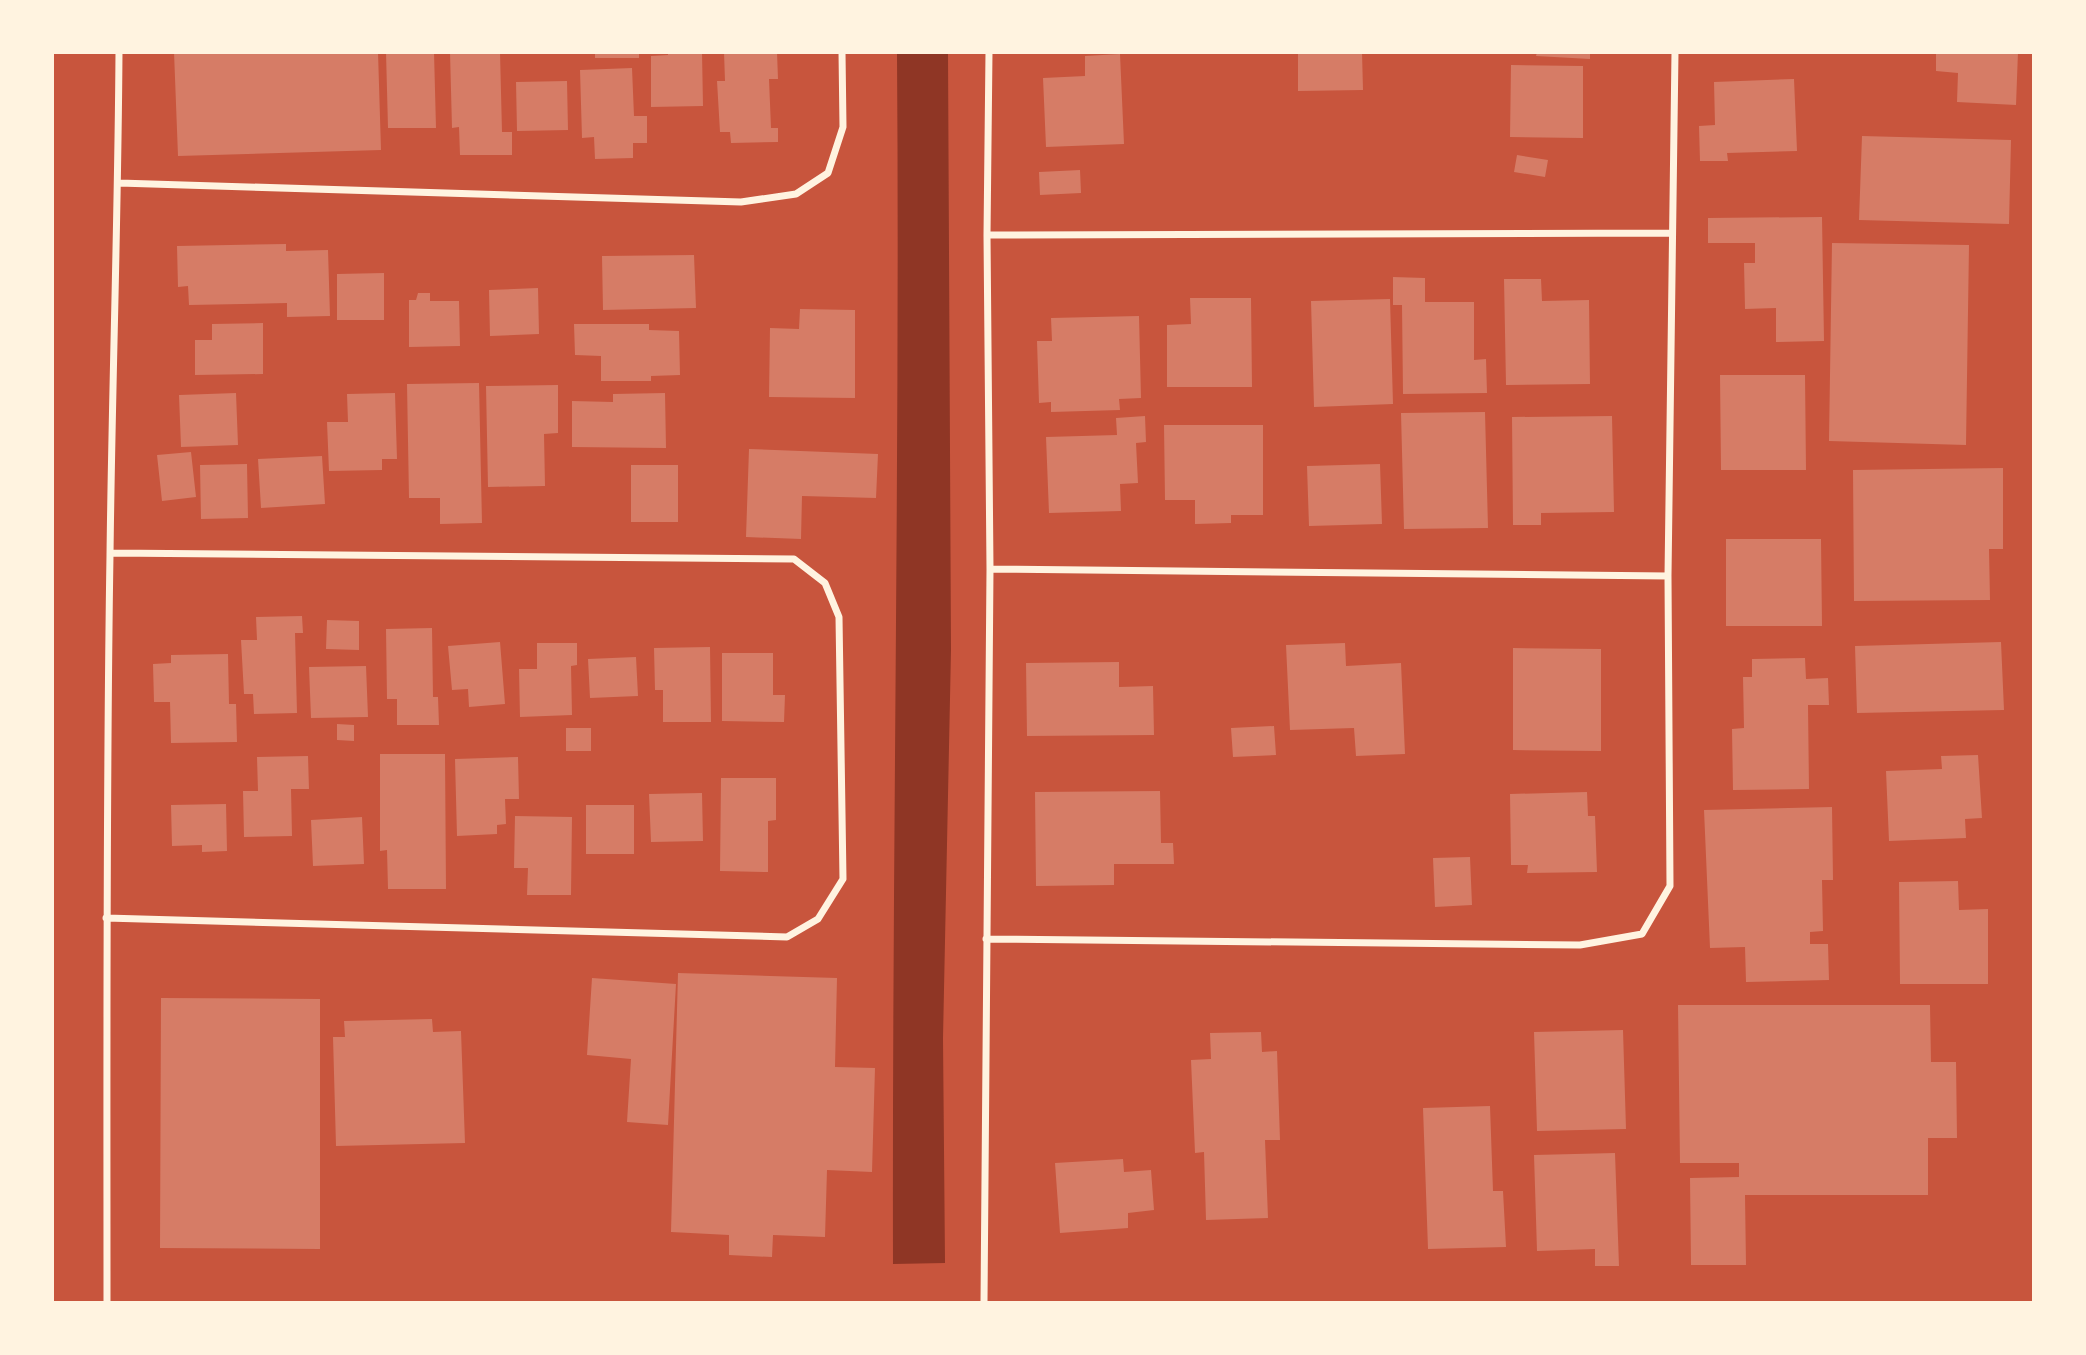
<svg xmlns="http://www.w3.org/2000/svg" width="2086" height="1355" font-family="'DM Sans',sans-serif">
  <rect width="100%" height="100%" fill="#c8553d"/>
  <path fill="#8f3625" d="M948 53 951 650 943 1038 945 1263 893 1264C892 860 900 456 897 53Z"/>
  <path fill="#d67c66" d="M174 52H378L381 150 178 156Z
    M386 52H434L436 128H388Z
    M450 52H500L502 132H512V155H460L459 127 452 128Z
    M595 52H639V58H595Z
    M668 52H702L703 106 651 107V56L668 55Z
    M724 52H777L778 79H769L771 128H778V142L731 143 730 132H720L717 81H725Z
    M1298 52H1362L1363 90 1298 91Z
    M1537 52H1590V59L1536 56Z
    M1936 52H2018L2016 105 1957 102 1958 73 1936 71Z
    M1120 54 1124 144 1046 147 1043 78 1085 76V56Z
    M1511 65 1583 66V138L1510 137Z
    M632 68 634 116H647V143H633V158L595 159 594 137 582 138 580 70Z
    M1794 79 1797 151 1727 153 1728 161H1700L1699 126 1715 125 1714 82Z
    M567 81 568 130 517 131 516 82Z
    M1862 136 2011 140 2009 224 1859 220Z
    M1517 155 1548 160 1545 177 1514 172Z
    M1080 170 1081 193 1040 195 1039 172Z
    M1822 217 1824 341 1776 342V308L1745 309 1744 263H1755V243H1708V218Z
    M1832 243 1969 245 1966 445 1829 441Z
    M286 244V251L328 250 330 316 287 317V303L189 305 188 286 178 287 177 246Z
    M694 255 696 308 603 310 602 256Z
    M384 273V320H337V274Z
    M1393 277 1425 278V302H1474V360L1486 359 1487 393 1403 394 1402 305H1393Z
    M1504 279H1541L1542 301 1589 300 1590 384 1506 385Z
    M538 288 539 334 490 336 489 290Z
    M418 293H430V301H459L460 346 409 347V300H416Z
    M1190 298H1251L1252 387H1167V325L1191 324Z
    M1390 299 1393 404 1314 407 1311 301Z
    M800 309 855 310V398L769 397 770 328 799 329Z
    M1139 316 1141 398 1119 399 1120 410 1051 412V402L1039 403 1037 341H1052L1051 318Z
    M263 323V374L195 375V340H212V324Z
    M574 324H649V330L679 331 680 375 651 376V381H601V356L575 355Z
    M1720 375H1805L1806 470H1721Z
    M479 383 482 523 440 524V498H409L407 384Z
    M558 385V433L544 434 545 486 488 487 486 386Z
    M236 393 238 445 181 447 179 395Z
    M395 393 397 459H382V470L329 471 327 422H348L347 394Z
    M665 393 666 448 572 447V401L613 402V394Z
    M1485 412 1488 528 1404 529 1401 413Z
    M1145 416 1146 442 1136 443 1138 483 1120 484 1121 511 1049 513 1046 437 1117 435 1116 418Z
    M1612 416 1614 512 1541 513V525H1513L1512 417Z
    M1164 425H1263V515H1231V523L1195 524V500H1165Z
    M749 449 878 454 876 498 802 496 801 539 746 537Z
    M191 452 196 497 162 501 157 455Z
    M322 456 325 504 261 508 258 459Z
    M247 464 248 518 201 519 200 465Z
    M1380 464 1382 524 1309 526 1307 466Z
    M631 465H678V522H631Z
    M2003 468V549H1989L1990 600 1854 601 1853 470Z
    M1726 539H1821L1822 626H1726Z
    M302 616 303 633H295L297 713 254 714 253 694H244L241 640H257L256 617Z
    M327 620 359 621V650L326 649Z
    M432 628 433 697H438L439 725H397V699H387L386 629Z
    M500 642 505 704 469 707 468 689 452 690 448 646Z
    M2001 642 2004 710 1857 713 1855 646Z
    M537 643H577V665L571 666 572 715 520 717 519 669H537Z
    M1345 643 1346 666 1401 663 1405 754 1356 756 1354 728 1290 730 1286 645Z
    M710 647 711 722H663V690H655L654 648Z
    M1513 648 1601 649V751L1513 750Z
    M722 653H773V695H785L784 722 722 721Z
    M228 654 229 704H236L237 742 171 743 170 702H154L153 664 171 663V655Z
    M636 657 638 696 590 698 588 659Z
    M1805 658 1806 679 1828 678 1829 705H1808L1809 789 1733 790 1732 729 1744 728 1743 677H1752V659Z
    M1119 662V687L1153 686 1154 735 1027 736 1026 663Z
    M366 666 368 717 311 718 309 667Z
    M337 724 354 725V741L337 740Z
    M1274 726 1276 755 1233 757 1231 728Z
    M566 728H591V751H566Z
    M380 754H445L446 889H388L387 850 380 851Z
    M1978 755 1982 818 1965 819 1966 838 1889 841 1886 771 1942 769 1941 756Z
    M308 756 309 789H291L292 836 244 837 243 791H258L257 757Z
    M518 757 519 799H505L506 824 497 825V834L457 836 455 759Z
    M721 778H776V820L768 821V872L720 871Z
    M1160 791 1161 843H1173L1174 864H1114V885L1036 886 1035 792Z
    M1587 792 1588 816H1595L1597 872 1527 873 1528 865H1511L1510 794Z
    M702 793 703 841 651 842 649 794Z
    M226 804 227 851 202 852V845L172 846 171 805Z
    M586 805H634V854H586Z
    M1832 807 1833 880H1822L1823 931 1810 932V944H1828L1829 980 1746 982 1745 947 1710 948 1704 810Z
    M515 816 572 817 571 895H527L528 868H514Z
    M362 817 364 864 313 866 311 820Z
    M1470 857 1472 905 1435 907 1433 858Z
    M1958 881 1959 910 1988 909V984H1900L1899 882Z
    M678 973 837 978 835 1067 875 1068 872 1172 827 1170 825 1237 773 1235 772 1257 729 1255V1235L671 1232Z
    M592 978 676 984 668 1125 627 1122 631 1059 587 1055Z
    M161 998 320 999V1249L160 1248Z
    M1678 1005H1930L1931 1062H1956L1957 1138H1928V1195H1745L1746 1265H1691L1690 1178 1739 1177V1163H1680Z
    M432 1019 433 1032 461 1031 465 1143 336 1146 333 1037H345L344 1021Z
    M1623 1030 1626 1129 1537 1131 1534 1032Z
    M1261 1032 1262 1052 1277 1051 1280 1140H1265L1268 1218 1206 1220 1204 1152 1195 1153 1191 1060 1211 1059 1210 1033Z
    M1490 1106 1493 1191H1503L1506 1247 1428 1249 1423 1108Z
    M1615 1153 1619 1266H1595V1249L1537 1251 1534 1155Z
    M1123 1159 1124 1172 1151 1170 1154 1210 1128 1213V1228L1060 1233 1055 1163Z"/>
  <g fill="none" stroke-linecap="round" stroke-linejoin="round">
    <path stroke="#fff3e0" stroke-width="7" d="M119 183 741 202 796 194 828 173 843 127 842 52
      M987 235 1672 233
      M990 569 1668 576
      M106 918 787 937 818 919 843 879 839 617 825 583 794 559 110 553
      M986 939 1580 945 1642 934 1670 886 1668 576 1675 52
      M107 1302C107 1053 106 804 110 555 112 387 118 220 119 52
      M984 1302 990 569 987 235 989 52"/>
  </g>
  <rect width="2086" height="1355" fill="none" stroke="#fff3e0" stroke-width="108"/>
</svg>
